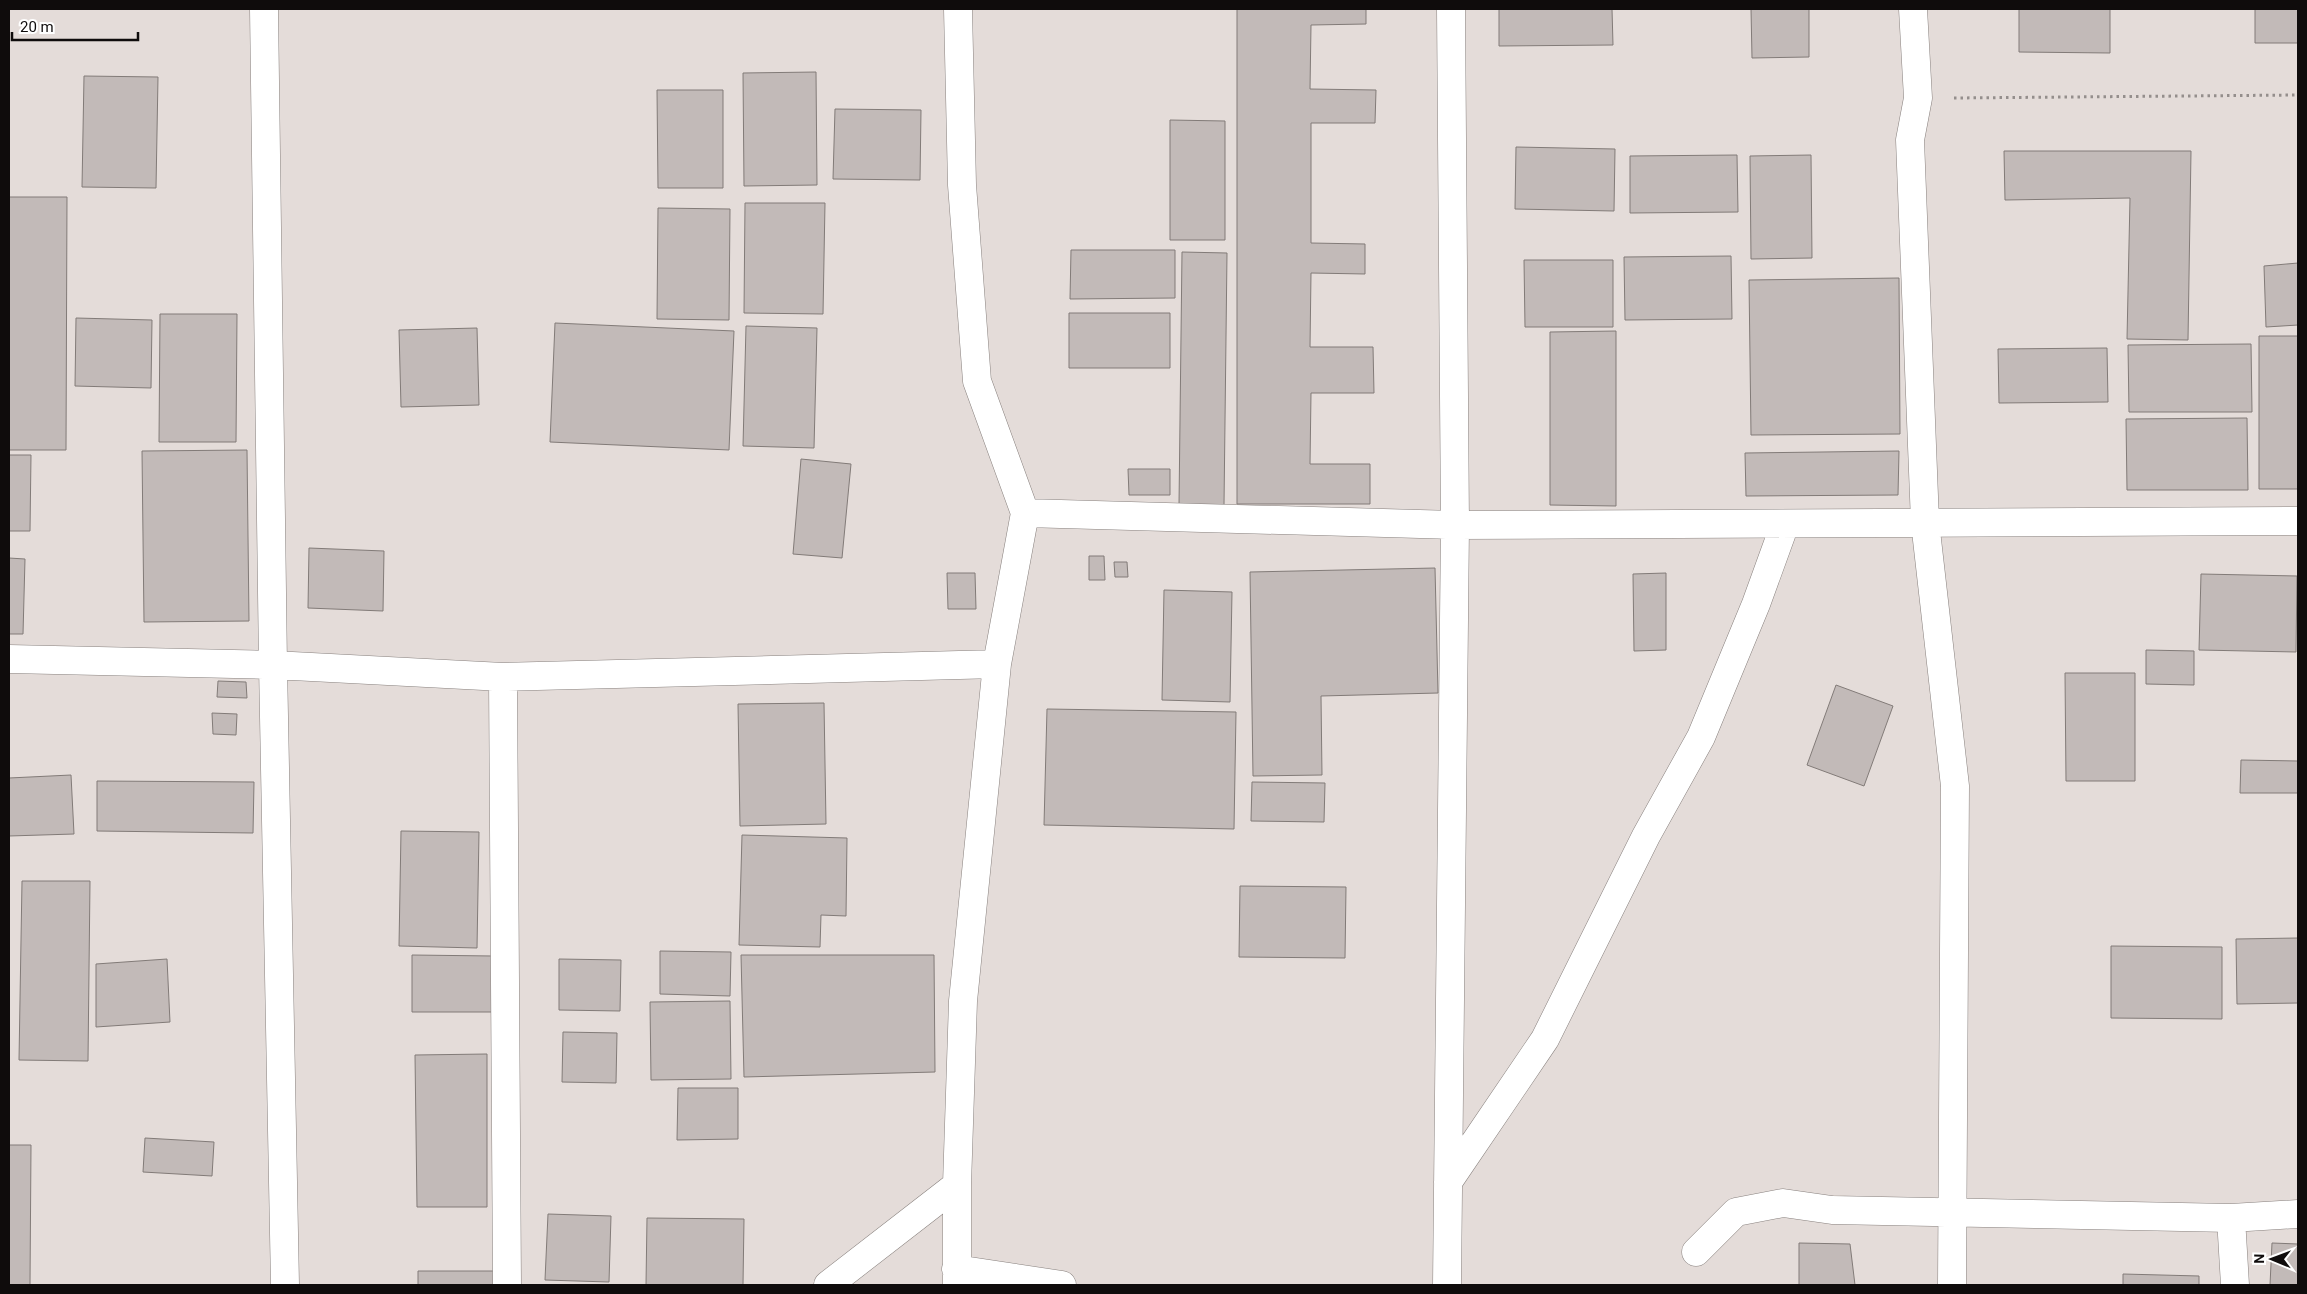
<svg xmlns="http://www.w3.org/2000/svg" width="2307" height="1294" font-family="Roboto,sans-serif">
  <rect width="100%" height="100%" fill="#e4dcd9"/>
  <path fill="#c2bab8" stroke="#827b78" d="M1237 9H1366V24L1311 25 1310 89 1376 90 1375 123H1311V243L1365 244V274L1311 273 1310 347H1373L1374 393H1311L1310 464H1370V504H1237Z
    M1499 9H1612L1613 45 1499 46Z
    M1751 9H1809V57L1752 58Z
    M2019 9H2110V53L2019 52Z
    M2255 9H2298V43H2255Z
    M816 72 817 185 744 186 743 73Z
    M84 76 158 77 156 188 82 187Z
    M657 90H723V188H658Z
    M835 109 921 110 920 180 833 179Z
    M1170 120 1225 121V240H1170Z
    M1516 147 1615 149 1614 211 1515 209Z
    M2004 151H2191L2188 340 2127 339 2130 198 2005 200Z
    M1737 155 1738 212 1630 213V156Z
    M1811 155 1812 258 1751 259 1750 156Z
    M9 197H67L66 450H9Z
    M745 203H825L823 314 744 313Z
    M658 208 730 209 729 320 657 319Z
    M1071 250H1175V298L1070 299Z
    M1182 252 1227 253 1224 505H1179Z
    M1731 256 1732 319 1625 320 1624 257Z
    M1524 260H1613V327H1525Z
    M2298 263V325L2266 327 2264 266Z
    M1899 278 1900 434 1751 435 1749 280Z
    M1069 313H1170V368H1069Z
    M160 314H237L236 442H159Z
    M76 318 152 320 151 388 75 386Z
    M555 323 734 331 729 450 550 442Z
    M746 326 817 328 814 448 743 446Z
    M477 328 479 405 401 407 399 330Z
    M1616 331V506L1550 505V332Z
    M2259 336H2298V489H2259Z
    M2251 344 2252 412H2129L2128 345Z
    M2107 348 2108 402 1999 403 1998 349Z
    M2247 418 2248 490H2127L2126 419Z
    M247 450 249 621 144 622 142 451Z
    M1899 451 1898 495 1746 496 1745 453Z
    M9 455H31L30 531H9Z
    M801 459 851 464 842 558 793 554Z
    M1128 469H1170V495H1129Z
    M309 548 384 551 383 611 308 608Z
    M1089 556H1104L1105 580H1089Z
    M9 558 25 559 23 634H9Z
    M1114 562H1127L1128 577H1115Z
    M1435 568 1438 693 1321 696 1322 775 1253 776 1250 572Z
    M947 573H975L976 609H948Z
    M1666 573V650L1634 651 1633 574Z
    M2201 574 2297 576 2296 652 2199 650Z
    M1164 590 1232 592 1230 702 1162 700Z
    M2146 650 2194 651V685L2146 684Z
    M2065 673H2135V781H2066Z
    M218 681 246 682 247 698 217 697Z
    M1836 685 1893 706 1864 786 1807 765Z
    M824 703 826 824 740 826 738 704Z
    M1047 709 1236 712 1234 829 1044 825Z
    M212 713 237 714 236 735 213 734Z
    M2241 760 2298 761V793H2240Z
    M71 775 74 834 9 836V778Z
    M97 781 254 782 253 833 97 831Z
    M1252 782 1325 783 1324 822 1251 821Z
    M401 831 479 832 477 948 399 946Z
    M742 835 847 838 846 916 821 915 820 947 739 945Z
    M22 881H90L88 1061 19 1060Z
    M1240 886 1346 887 1345 958 1239 957Z
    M2298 938V1003L2237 1004 2236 939Z
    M2111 946 2222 947V1019L2111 1018Z
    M660 951 731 952 730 996 660 994Z
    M412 955 493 956 492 1012H412Z
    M741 955H934L935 1072 744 1077Z
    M167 959 170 1022 96 1027V964Z
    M559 959 621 960 620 1011 559 1010Z
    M730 1001 731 1079 651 1080 650 1002Z
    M563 1032 617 1033 616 1083 562 1082Z
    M487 1054V1207H417L415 1055Z
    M678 1088H738V1139L677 1140Z
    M145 1138 214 1142 212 1176 143 1172Z
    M9 1145H31L30 1285H9Z
    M548 1214 611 1216 609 1282 545 1280Z
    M647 1218 744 1219 743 1285H646Z
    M1799 1243 1850 1244 1855 1285H1799Z
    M2272 1243 2298 1244V1285H2270Z
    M418 1271H497V1285H418Z
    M2123 1274 2199 1276V1285H2123Z"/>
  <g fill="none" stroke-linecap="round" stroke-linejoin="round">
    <g stroke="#88817e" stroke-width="29">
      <path id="street" d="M264 9 273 665 285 1285
        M1913 9 1918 98 1910 140 1925 522 1955 786 1952 1285
        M1025 513 1455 525 2298 521
        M9 659 273 665 503 677 997 664 1025 513 977 381 962 185 958 9
        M503 677 507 1285
        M1448 1182 1545 1039 1646 836 1701 737 1756 604 1785 524
        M2231 1218 2235 1285
        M1696 1252 1736 1212 1783 1203 1832 1210 2231 1218 2298 1214
        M956 1269 1062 1285
        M828 1285 957 1185
        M957 1285V1185L963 1001 997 664
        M1447 1285 1455 525 1451 9"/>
    </g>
    <path stroke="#948e8c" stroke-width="3" stroke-dasharray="2.5 4" stroke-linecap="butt" d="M1954 98 2298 95"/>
    <use href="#street" stroke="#fff" stroke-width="28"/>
  </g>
  <rect width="2307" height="1294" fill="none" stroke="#0f0c0c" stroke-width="20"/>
  <g transform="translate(2272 1259) rotate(271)" stroke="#ffffff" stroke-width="4" paint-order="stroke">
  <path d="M0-4L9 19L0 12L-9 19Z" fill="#0f0c0c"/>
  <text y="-8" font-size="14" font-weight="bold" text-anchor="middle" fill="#0f0c0c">N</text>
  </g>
  <path d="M12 32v8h126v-8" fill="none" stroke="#0f0c0c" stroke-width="2.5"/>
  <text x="20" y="32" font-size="15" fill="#0f0c0c" stroke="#ffffff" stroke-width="4" paint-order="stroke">20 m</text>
</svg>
